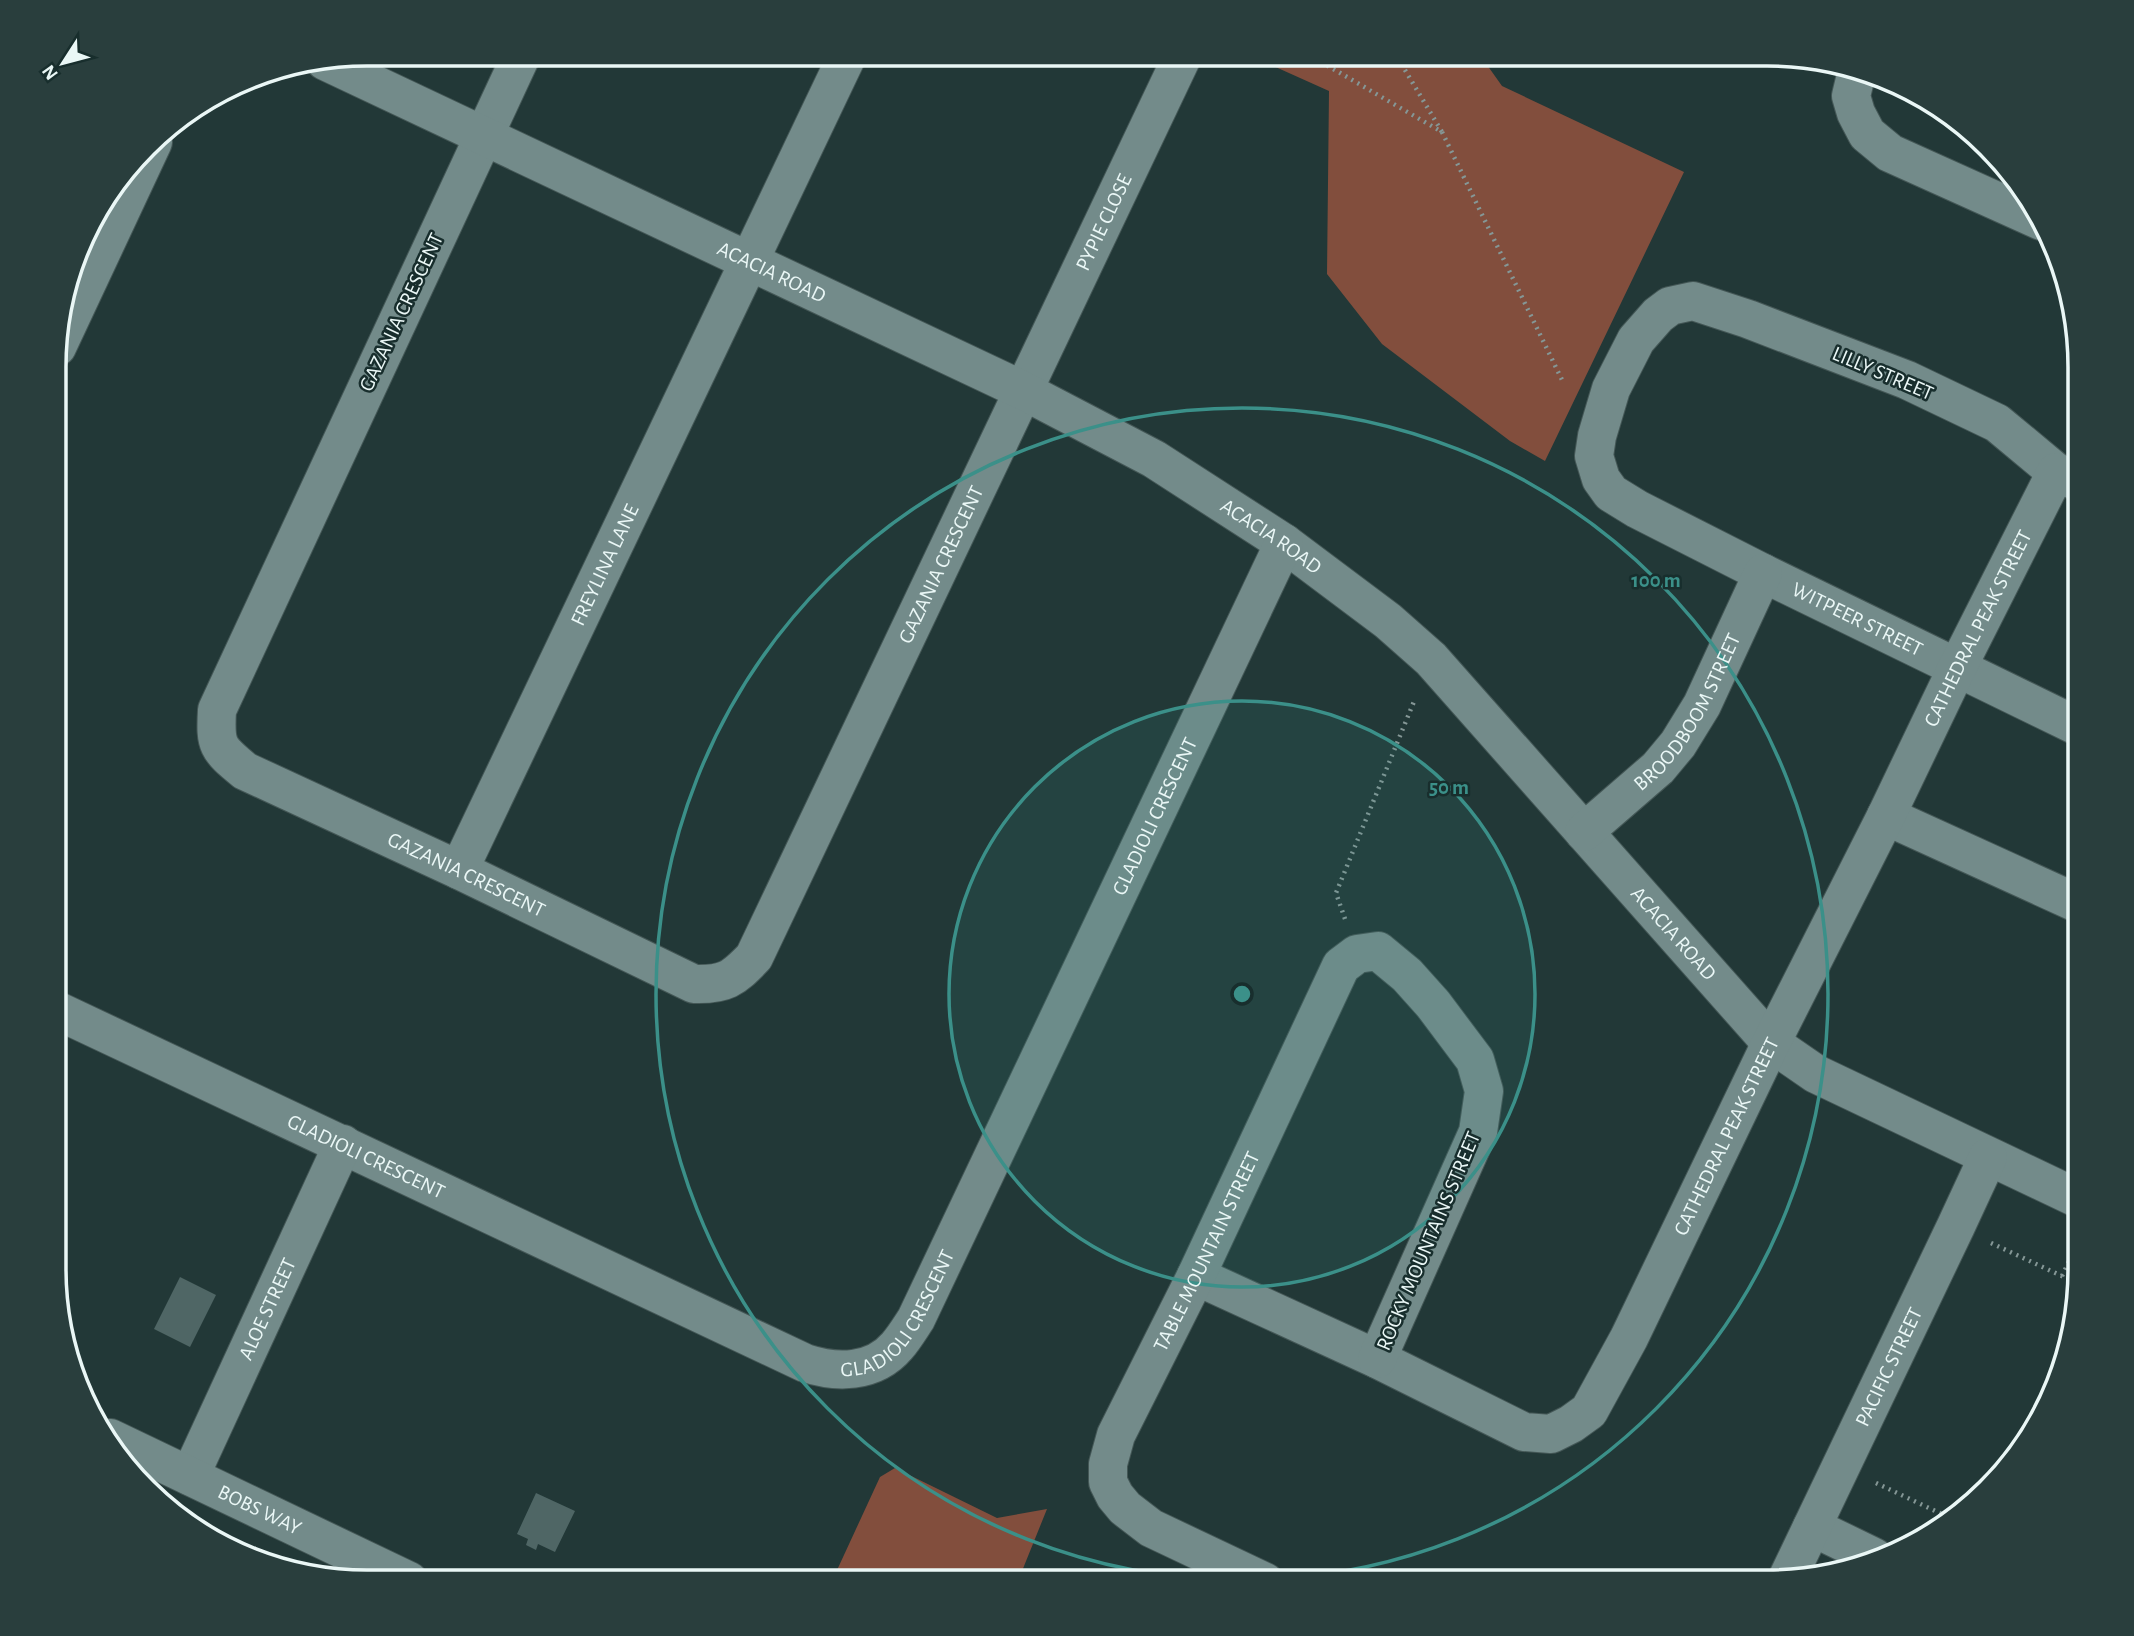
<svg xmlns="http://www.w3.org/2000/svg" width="2134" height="1636" font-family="'Alegreya Sans',sans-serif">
  <rect width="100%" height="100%" fill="#223837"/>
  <path fill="#824e3d" d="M1249 55H1480L1502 86 1684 172 1545 461 1510 441 1382 344 1327 274 1329 91Z
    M895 1468 997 1518 1047 1509 1018 1581H832L880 1477Z"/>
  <path fill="#4f6665" d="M180 1277 216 1295 190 1347 154 1329Z
    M536 1493 575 1511 555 1552 538 1544 536 1550 526 1545 528 1539 517 1534Z"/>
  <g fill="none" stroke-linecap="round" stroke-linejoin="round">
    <g stroke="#445756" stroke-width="40">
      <g id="minor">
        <path id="s1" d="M522 54 217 710C215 746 217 748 245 771L459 870 694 984C725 985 733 979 754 957L1183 55"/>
        <path id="s2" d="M325 61 1022 390 1154 459 1284 543 1388 621 1431 659 1771 1043 1816 1074 2079 1199"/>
        <path d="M1857 71 1851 96 1856 113 1867 134 1890 153 2041 221"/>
        <path d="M57 347 153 142"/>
        <path id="s3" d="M2078 482 2056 472 1997 423 1907 380 1748 319 1693 301 1670 306 1658 315 1636 340 1611 389 1597 436 1594 456 1601 479 1611 493 1637 509 1763 573 2079 727"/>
        <path d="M1886 816 2079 904"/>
        <path id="s4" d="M1584 832 1658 768 1678 744 1702 705 1763 573"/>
        <path id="s5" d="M459 870 848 54"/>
        <path id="s6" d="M56 1010 805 1363C836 1373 873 1374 897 1346 904 1338 910 1328 916 1319L1284 543"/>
        <path id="s7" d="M1196 1276 1377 1359 1524 1432 1551 1434 1571 1424 1589 1411 1629 1338 1771 1043 1886 816 1957 668 2056 472"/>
        <path id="s8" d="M190 1476 343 1144"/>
        <path d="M1812 1527 1874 1557"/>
        <path id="s9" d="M1788 1577 1956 1226 1988 1157"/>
        <path id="s10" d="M1265 1582 1151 1528 1125 1508 1115 1496 1108 1482V1464L1116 1435 1196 1276 1341 966 1357 954 1378 951 1407 975 1433 1004 1475 1060 1484 1091 1478 1132 1377 1359"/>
      </g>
    </g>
    <g stroke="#445756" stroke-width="40">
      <g id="tertiary">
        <path id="s11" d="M110 1438 409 1581"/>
      </g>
    </g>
    <path stroke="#859796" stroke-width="4.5" stroke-dasharray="2 5" stroke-linecap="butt" d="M1309 55 1442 132 1396 55
      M1442 132 1564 384
      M1345 919 1336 893 1415 699
      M1991 1243 2079 1284
      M2062 1276 2079 1240
      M1876 1483 1948 1517"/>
    <use href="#minor" stroke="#738b8a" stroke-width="38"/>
    <use href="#tertiary" stroke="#738b8a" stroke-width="38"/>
  </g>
  <circle cx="1242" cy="994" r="293" fill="#3b9089" fill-opacity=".12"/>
  <g fill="none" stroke="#3b9089" stroke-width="3.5">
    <circle cx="1242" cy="994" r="293"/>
    <circle cx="1242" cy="994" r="586"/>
  </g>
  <g text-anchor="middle" stroke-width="5" stroke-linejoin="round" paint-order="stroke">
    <g font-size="21" fill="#eaf7f6" stroke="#182e2d">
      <text dy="7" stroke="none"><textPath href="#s1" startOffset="2175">PYPIE CLOSE</textPath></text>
      <text dy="7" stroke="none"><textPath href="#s2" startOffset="494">ACACIA ROAD</textPath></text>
      <text transform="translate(401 312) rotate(-65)" y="7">GAZANIA CRESCENT</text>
      <text transform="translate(1883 373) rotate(23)" y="7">LILLY STREET</text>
      <text dy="7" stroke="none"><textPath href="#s2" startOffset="1060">ACACIA ROAD</textPath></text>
      <text dy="7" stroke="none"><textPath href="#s5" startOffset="338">FREYLINA LANE</textPath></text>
      <text dy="7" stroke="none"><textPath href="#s1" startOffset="1796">GAZANIA CRESCENT</textPath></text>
      <text dy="7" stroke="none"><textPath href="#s3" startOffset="943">WITPEER STREET</textPath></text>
      <text dy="7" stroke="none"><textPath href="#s7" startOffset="1309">CATHEDRAL PEAK STREET</textPath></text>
      <text dy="7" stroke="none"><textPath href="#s4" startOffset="161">BROODBOOM STREET</textPath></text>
      <text dy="7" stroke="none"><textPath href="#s6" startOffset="1517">GLADIOLI CRESCENT</textPath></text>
      <text dy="7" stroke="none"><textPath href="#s1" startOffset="1040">GAZANIA CRESCENT</textPath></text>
      <text dy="7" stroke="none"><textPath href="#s2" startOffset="1628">ACACIA ROAD</textPath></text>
      <text dy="7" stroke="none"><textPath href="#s7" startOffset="742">CATHEDRAL PEAK STREET</textPath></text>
      <text dy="7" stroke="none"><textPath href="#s6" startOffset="343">GLADIOLI CRESCENT</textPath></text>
      <text transform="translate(1428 1241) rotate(-67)" y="7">ROCKY MOUNTAINS STREET</text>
      <text dy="7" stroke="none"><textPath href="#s10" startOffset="443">TABLE MOUNTAIN STREET</textPath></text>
      <text dy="7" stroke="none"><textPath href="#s6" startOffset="950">GLADIOLI CRESCENT</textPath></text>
      <text dy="7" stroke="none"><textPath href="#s8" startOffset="184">ALOE STREET</textPath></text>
      <text dy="7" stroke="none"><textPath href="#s9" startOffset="233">PACIFIC STREET</textPath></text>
      <text dy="7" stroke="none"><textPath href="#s11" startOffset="166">BOBS WAY</textPath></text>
    </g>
  </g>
  <path d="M0 0H2134V1636H0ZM367 66H1767A301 301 0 0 1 2068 367V1269A301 301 0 0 1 1767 1570H367A301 301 0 0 1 66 1269V367A301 301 0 0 1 367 66Z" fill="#293e3d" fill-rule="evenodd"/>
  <path fill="none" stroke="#eaf7f6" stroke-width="3.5" d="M367 66H1767A301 301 0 0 1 2068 367V1269A301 301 0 0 1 1767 1570H367A301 301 0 0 1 66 1269V367A301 301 0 0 1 367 66Z"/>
  <circle cx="1242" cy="994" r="10" fill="#3b9089" stroke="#182e2d" stroke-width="3.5"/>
  <g font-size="21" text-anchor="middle" font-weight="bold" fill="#3b9089" stroke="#182e2d" stroke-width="5" stroke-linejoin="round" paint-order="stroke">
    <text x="1656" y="587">100 m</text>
    <text x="1449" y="794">50 m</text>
  </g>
  <g transform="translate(63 63) rotate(234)" stroke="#182e2d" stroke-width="5" paint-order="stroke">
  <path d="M0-5L12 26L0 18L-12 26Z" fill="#eaf7f6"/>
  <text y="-10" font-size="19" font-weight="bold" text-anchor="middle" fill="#eaf7f6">N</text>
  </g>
</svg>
